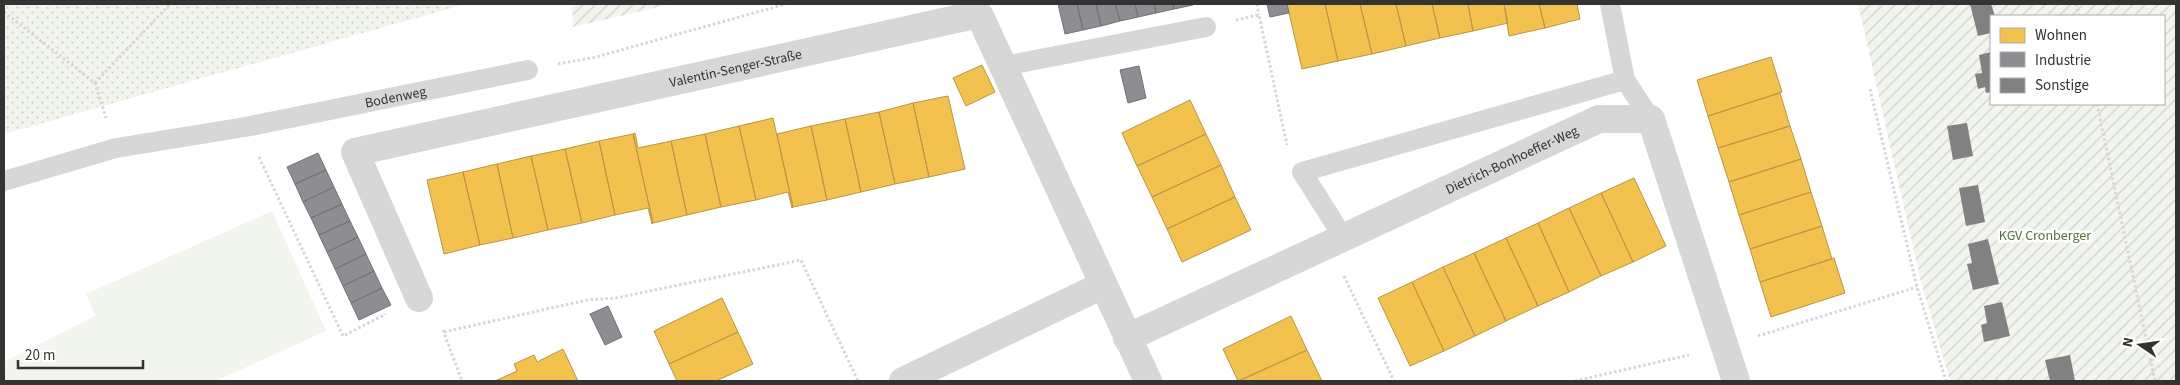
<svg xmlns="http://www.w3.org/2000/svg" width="2180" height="385" font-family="'Source Sans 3',sans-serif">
  <defs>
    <pattern id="grass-dots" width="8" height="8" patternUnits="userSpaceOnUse" patternTransform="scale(1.25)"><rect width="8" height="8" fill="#f1f5ed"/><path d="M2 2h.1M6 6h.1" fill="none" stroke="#cfd2cc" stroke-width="1.8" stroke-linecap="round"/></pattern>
    <pattern id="garden-furrows" width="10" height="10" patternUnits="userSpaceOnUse" patternTransform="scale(1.25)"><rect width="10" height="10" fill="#f1f5ed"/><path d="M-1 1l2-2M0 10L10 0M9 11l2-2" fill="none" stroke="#cfd2cc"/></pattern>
  </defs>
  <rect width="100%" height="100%" fill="#fff"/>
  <path fill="url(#grass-dots)" d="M4 4H466L4 134Z"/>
  <path fill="url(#garden-furrows)" fill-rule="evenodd" d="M572 4H672L573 27Z
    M1858 4H2176V381H1950L1920 278ZM1991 16H2164V104H1991Z"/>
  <path fill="#f1f5ed" d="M272 211 326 331 216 381H4V362L95 316 86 294Z"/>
  <path fill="#f2c14e" stroke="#b99646" d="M1287 4H1325L1338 61 1302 69Z
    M1325 4H1360L1372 54 1338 61Z
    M1360 4H1396L1406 46 1372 54Z
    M1396 4H1432L1440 38 1406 46Z
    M1432 4H1468L1473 31 1440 38Z
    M1468 4H1504L1508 23 1473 31Z
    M1504 4H1539L1545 28 1509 36Z
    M1539 4H1577L1580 19 1545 28Z
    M1771 57 1782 92 1708 116 1697 80Z
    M982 65 995 92 966 106 953 78Z
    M1780 93 1790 126 1718 148 1708 116Z
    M948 96 965 169 929 177 913 103Z
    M1190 100 1206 134 1137 166 1122 133Z
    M913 103 929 177 895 184 879 112Z
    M879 112 895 184 861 192 845 119Z
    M773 118 793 207 792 208 788 192 756 200 739 126Z
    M845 119 861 192 827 200 811 126Z
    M739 126 756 200 721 207 705 134Z
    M811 126 827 200 793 207 777 134Z
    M1790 126 1801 159 1729 182 1718 148Z
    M635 133 638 148 671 141 687 215 653 223 633 134Z
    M633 134 653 223 652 224 648 208 615 215 599 141Z
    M705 134 721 207 687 215 671 141Z
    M1206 134 1221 165 1152 197 1137 166Z
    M599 141 615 215 582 223 565 149Z
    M565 149 582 223 548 230 531 156Z
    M531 156 548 230 513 238 497 164Z
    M1801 159 1811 192 1739 215 1729 182Z
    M497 164 513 238 480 245 463 172Z
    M1221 165 1235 197 1167 229 1152 197Z
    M463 172 480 245 444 254 427 180Z
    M1634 178 1666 246 1633 262 1601 193Z
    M1811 192 1822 226 1750 249 1739 215Z
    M1601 193 1633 262 1601 276 1569 208Z
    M1235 197 1251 230 1182 262 1167 229Z
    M1569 208 1601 276 1569 292 1538 223Z
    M1538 223 1569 292 1538 306 1506 238Z
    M1822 226 1832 259 1760 282 1750 249Z
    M1506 238 1538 306 1506 321 1474 253Z
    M1474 253 1506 321 1475 336 1443 267Z
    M1834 258 1845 293 1771 317 1760 282Z
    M1443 267 1475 336 1444 351 1412 282Z
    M1412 282 1444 351 1410 366 1378 298Z
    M722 298 738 332 669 364 654 331Z
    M1291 316 1307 350 1238 381 1223 349Z
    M738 332 753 364 716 381H677L669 364Z
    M563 349 578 381H495L517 371 514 364 534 355 537 362Z
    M1307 350 1322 381H1239Z"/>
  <path fill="#8d8d92" stroke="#727276" d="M1058 4H1077L1083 30 1065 34Z
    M1077 4H1096L1101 26 1083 30Z
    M1096 4H1115L1120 21 1101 26Z
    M1115 4H1135L1138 17 1120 21Z
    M1135 4H1154L1156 13 1138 17Z
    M1154 4H1173L1174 9 1156 13Z
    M1173 4H1192L1193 5 1174 9Z
    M1267 4H1287L1289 13 1270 17Z
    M1139 66 1146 98 1128 103 1120 70Z
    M318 153 326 170 295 184 287 167Z
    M326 170 334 187 303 202 295 184Z
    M334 187 342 204 311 218 303 202Z
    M342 204 350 221 319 235 311 218Z
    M350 221 358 237 327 252 319 235Z
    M358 237 366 254 335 269 327 252Z
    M366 254 374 271 343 286 335 269Z
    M374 271 382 288 351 303 343 286Z
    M382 288 391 305 359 320 351 303Z
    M608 306 622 337 605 345 590 314Z"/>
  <path fill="#818181" d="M1970 4H1991L1995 16H1991V33L1978 36Z
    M1991 52V92L1986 93 1985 87 1978 89 1975 74 1982 73 1979 55Z
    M1967 123 1973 156 1953 160 1947 126Z
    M1978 185 1985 222 1966 226 1959 188Z
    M1988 239 1999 284 1973 290 1967 264 1972 263 1968 244Z
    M2002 302 2010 336 1984 342 1981 325 1987 323 1984 306Z
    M2070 355 2075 381H2050L2045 360Z"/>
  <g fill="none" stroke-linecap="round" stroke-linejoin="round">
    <path stroke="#d6d6d6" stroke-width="3" stroke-dasharray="2.5 2.5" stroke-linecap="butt" d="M1257 4 1259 15
      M2076 4 2079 16
      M4 12 95 83 106 118
      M1236 20 1259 15 1287 145
      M558 64 596 57 786 4
      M95 83 170 4
      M1870 89 1917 287 1946 381
      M2097 104 2155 381
      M259 157 343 336 386 314
      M1344 276 1394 381
      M443 330 462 381
      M444 332 587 300 616 298 801 260 858 381
      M1758 336 1917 287
      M1575 381 1689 355"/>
    <g stroke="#d7d7d7" stroke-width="20">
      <path d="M1610 4 1625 80 1651 119"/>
      <path d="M1004 66 1206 27"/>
      <path id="s1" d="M4 181 116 148 245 127 528 70"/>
      <path d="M1343 237 1302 172 1625 80"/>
    </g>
    <g stroke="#d7d7d7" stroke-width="28">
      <path id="s2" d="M419 298 355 152 979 14 1148 381"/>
      <path id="s3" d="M1127 338 1599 119H1651L1736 381"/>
      <path d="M903 381 1103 285"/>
    </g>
  </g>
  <g text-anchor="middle" stroke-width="5" stroke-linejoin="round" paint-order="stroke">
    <g font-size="14" fill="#333" stroke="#fff">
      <text dy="5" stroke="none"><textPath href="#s2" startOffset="549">Valentin-Senger-Straße</textPath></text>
      <text dy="5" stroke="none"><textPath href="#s1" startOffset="401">Bodenweg</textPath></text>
      <text dy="5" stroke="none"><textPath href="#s3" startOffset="424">Dietrich-Bonhoeffer-Weg</textPath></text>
    </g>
    <g font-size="14" fill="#56703f" stroke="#fff">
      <text x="2045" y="240">KGV Cronberger</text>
    </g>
  </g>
  <rect width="2180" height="385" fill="none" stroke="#333333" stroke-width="10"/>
  <rect x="1990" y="15" width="175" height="90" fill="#ffffff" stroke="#adadad"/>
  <rect x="2000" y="28" width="25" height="15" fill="#f2c14e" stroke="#adadad"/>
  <text x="2035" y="40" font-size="15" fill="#333333">Wohnen</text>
  <rect x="2000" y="52" width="25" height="15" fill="#8d8d92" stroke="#adadad"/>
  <text x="2035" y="65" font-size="15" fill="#333333">Industrie</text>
  <rect x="2000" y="78" width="25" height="15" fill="#818181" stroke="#adadad"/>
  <text x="2035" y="90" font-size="15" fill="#333333">Sonstige</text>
  <g transform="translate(2140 345) rotate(283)" stroke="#ffffff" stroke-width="4" paint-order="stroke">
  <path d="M0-4L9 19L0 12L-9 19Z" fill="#333333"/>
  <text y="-8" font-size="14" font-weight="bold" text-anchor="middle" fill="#333333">N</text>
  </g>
  <path d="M18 360v8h125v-8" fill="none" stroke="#333333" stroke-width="2.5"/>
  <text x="25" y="360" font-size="15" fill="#333333" stroke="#ffffff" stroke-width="4" paint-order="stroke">20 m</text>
</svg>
